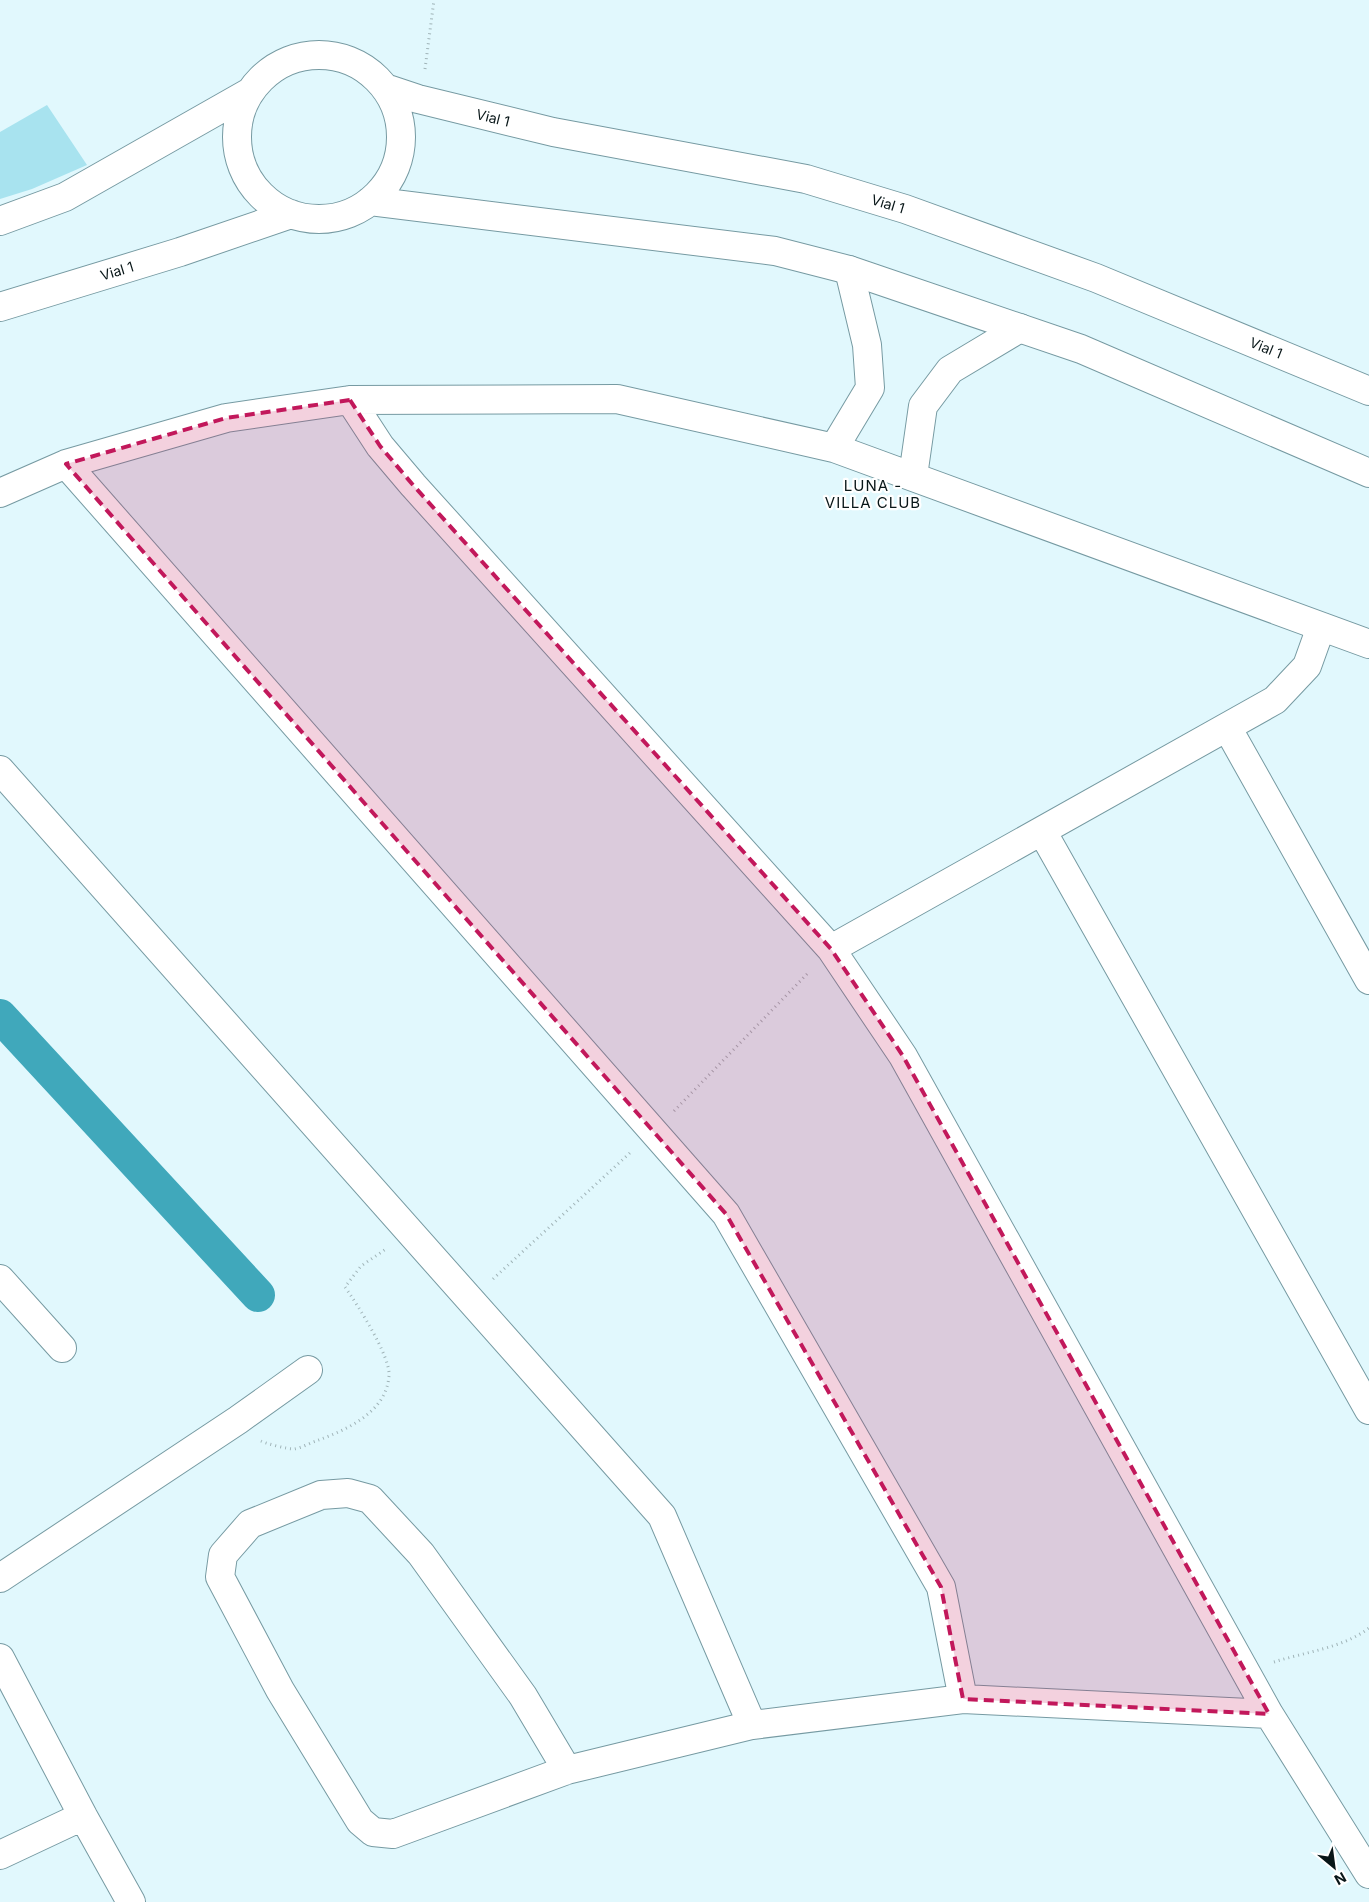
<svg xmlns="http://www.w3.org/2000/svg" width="1369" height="1902" font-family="Inter,sans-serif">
  <rect width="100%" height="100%" fill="#e1f8fd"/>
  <path fill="#a8e3ef" d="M47 105 87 165 32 189 0 199V132Z"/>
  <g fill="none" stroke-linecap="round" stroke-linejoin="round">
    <path stroke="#40a8bb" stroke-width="34" d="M0 1016 258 1295"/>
    <g stroke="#769aa2" stroke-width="30">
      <path id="street" d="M350 400 380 446 413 485 831 949 903 1056 1269 1714 1369 1874
        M834 448 870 388 867 345 849 270
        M66 464 726 1214 941 1587 963 1699
        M913 476 923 406 950 370 1020 328
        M0 493 66 464 226 418 350 400 617 399 834 448 1369 644
        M1227 727 1369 980
        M0 770 662 1516 752 1725
        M1042 831 1369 1410
        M831 949 1275 700 1307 666 1321 627
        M0 1279 62 1348
        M0 1578 238 1420 308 1370
        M0 1658 83 1816 131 1902
        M567 1770 523 1696 421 1554 370 1499 348 1493 321 1495 250 1524 223 1555 220 1577 280 1690 360 1821 373 1832 393 1834 567 1770 752 1725 963 1699 1269 1714
        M0 1855 83 1816"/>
    </g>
    <g stroke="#769aa2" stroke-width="30">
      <path id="primary" d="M237 137a82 82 0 1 1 164 0a82 82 0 1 1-164 0Z
        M385 88 418 99 553 132 806 179 905 209 1096 278 1369 391
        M370 201 775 251 849 270 1081 349 1369 473
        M0 221 65 197 250 92
        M0 307 180 252 291 214"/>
    </g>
    <path stroke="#a0b4b8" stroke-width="3" stroke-dasharray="1 4" stroke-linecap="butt" d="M425 69 434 0
      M674 1111 809 972
      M493 1279 632 1151
      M261 1441C267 1444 287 1449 294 1449 301 1448 310 1443 316 1441 346 1430 386 1413 389 1376 391 1357 357 1304 345 1287L361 1266 386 1249
      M1274 1662C1305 1652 1343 1648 1369 1628"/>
    <use href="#street" stroke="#fff" stroke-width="28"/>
    <use href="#primary" stroke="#fff" stroke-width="28"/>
  </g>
  <path fill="#c2185b" fill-opacity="0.2" stroke="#c2185b" stroke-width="4" stroke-dasharray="10 6" stroke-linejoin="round" d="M350 400 380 446 413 485 831 949 903 1056 1269 1714 963 1699 941 1587 726 1214 66 464 226 418Z"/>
  <g text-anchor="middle" stroke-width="4.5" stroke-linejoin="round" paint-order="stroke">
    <g font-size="14" fill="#081618" stroke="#fff">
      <text transform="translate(493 118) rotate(14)" y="5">Vial 1</text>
      <text transform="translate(888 204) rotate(17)" y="5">Vial 1</text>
      <text transform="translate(117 271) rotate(-17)" y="5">Vial 1</text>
      <text transform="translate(1266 348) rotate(22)" y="5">Vial 1</text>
    </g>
    <g font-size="15" letter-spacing="1" fill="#081618" stroke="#fff">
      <text x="873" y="491">LUNA -<tspan x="873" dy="17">VILLA CLUB</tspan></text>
    </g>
  </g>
  <g transform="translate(1334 1867) rotate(151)" stroke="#ffffff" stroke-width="4" paint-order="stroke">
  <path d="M0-4L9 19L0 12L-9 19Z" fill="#081618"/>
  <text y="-8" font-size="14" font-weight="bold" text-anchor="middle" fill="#081618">N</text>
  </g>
</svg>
